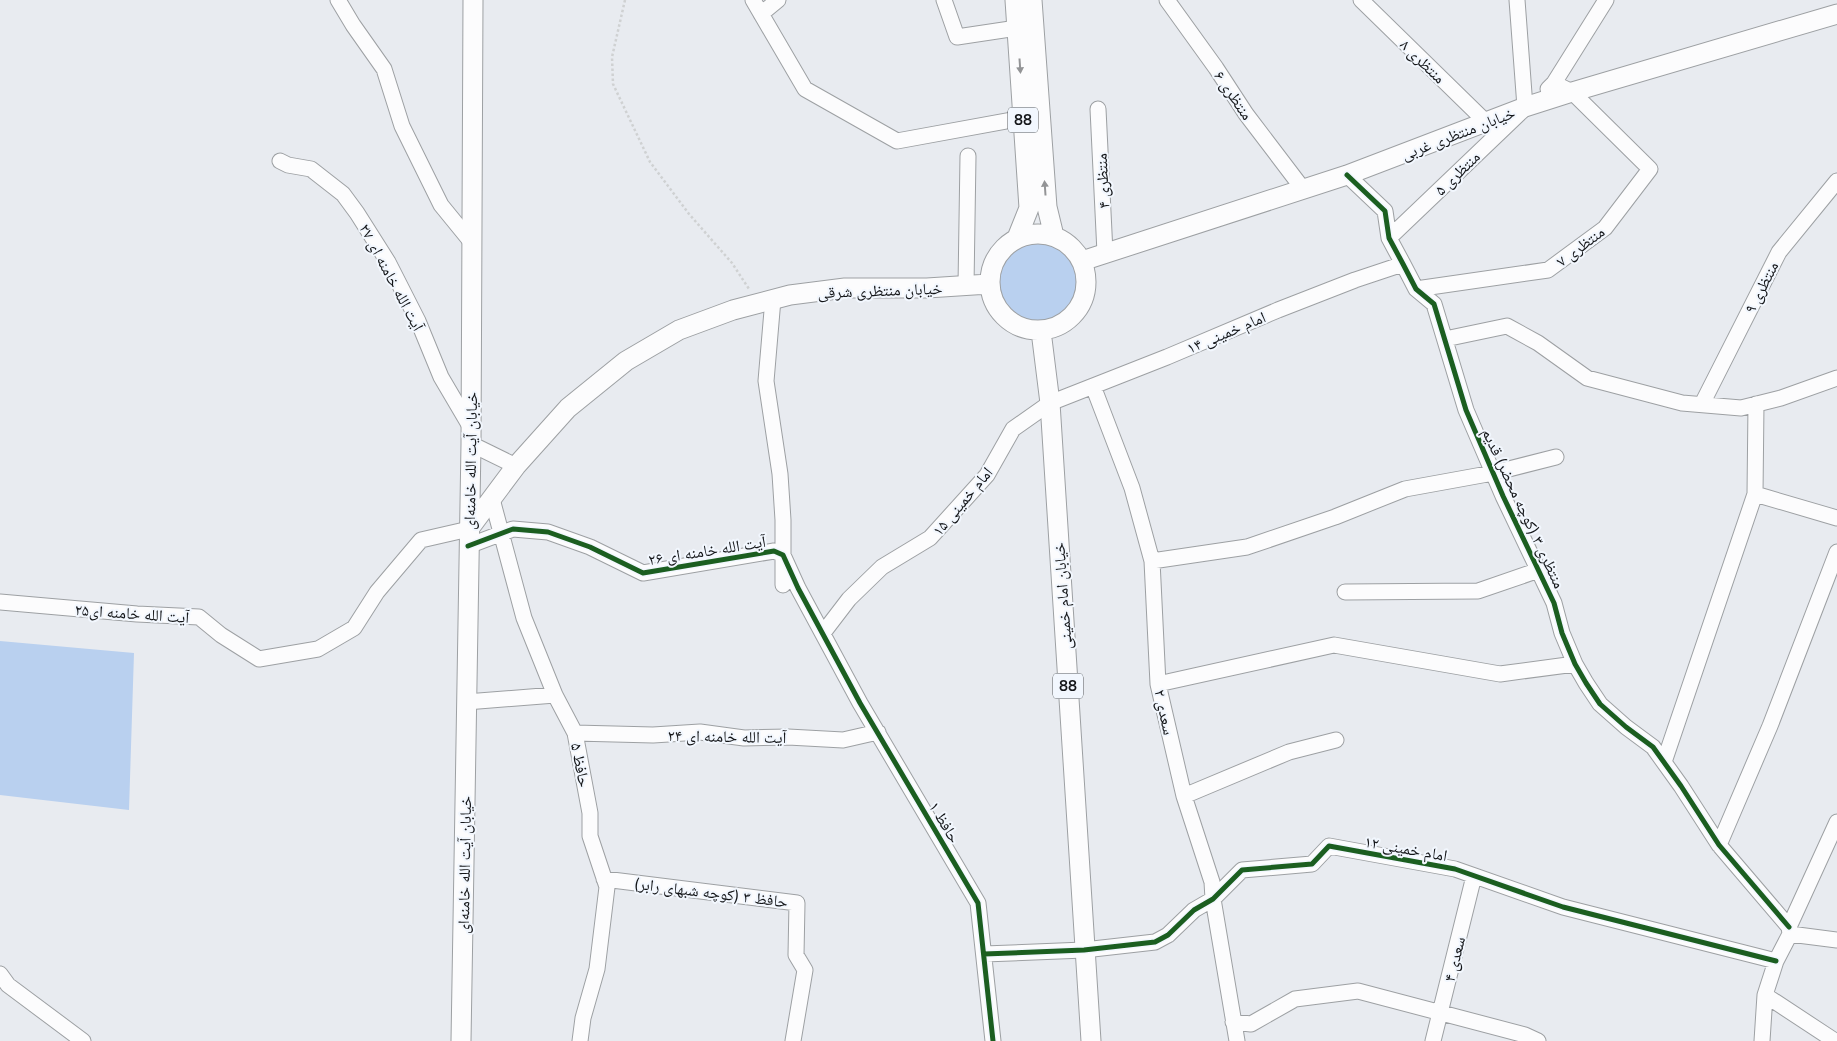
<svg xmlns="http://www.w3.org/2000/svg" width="1837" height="1041" font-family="'Nunito Sans','Noto Naskh Arabic',sans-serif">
  <rect width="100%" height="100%" fill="#e8ebf0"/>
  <path fill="#b9d0ef" d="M997 282a41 41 0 1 1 82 0a41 41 0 1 1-82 0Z
    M0 641 134 653 129 810 0 795Z"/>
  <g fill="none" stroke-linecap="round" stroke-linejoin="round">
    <g stroke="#9da0a3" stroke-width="17">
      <path id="minor" d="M338 0 353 25 384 69 402 126 441 205 472 243
        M753 0 805 89 897 141 1023 118
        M944 0 957 37 1017 28
        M1167 0 1216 68 1246 114 1303 189
        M1361 0 1486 122
        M1517 0 1525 107
        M761 14 778 0
        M1548 89 1554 83 1606 0
        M1098 109 1105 253
        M280 161 288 165 311 169 343 194 357 213 388 262 418 321 441 377 471 428
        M1347 175 1385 211 1389 238 1403 264 1416 289 1434 304 1466 410 1503 496 1554 603 1562 633 1575 664 1586 683 1600 704 1626 727 1653 747 1681 786 1719 845 1789 927
        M1389 238 1523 110
        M966 286 968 156
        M1416 289 1548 270 1605 228 1650 169 1572 92 1554 83
        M773 299 766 381 780 474 783 520V585
        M1445 339 1507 326 1538 343 1587 378 1682 403 1741 408 1781 398 1837 378
        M1093 386 1132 488 1152 561 1158 684 1184 796 1212 882 1213 899 1237 1041
        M1702 404 1779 252 1837 181
        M1756 404 1755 494 1837 518
        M471 444 516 466
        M492 499 524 618 555 695 575 733 590 813V836L607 887 597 969 583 1018 580 1041
        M468 546 513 529 548 532 590 547 643 573 774 551 783 555 798 588 860 703 978 903 993 1041
        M1152 561 1247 547 1335 517 1405 489 1493 473 1556 457
        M1345 592 1478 591 1539 570
        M0 602 137 614 199 617 221 635 259 659 318 649 354 628 377 592 421 540 469 529
        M823 633 849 599 882 567 930 538 987 475 1013 429 1050 403 1167 357 1278 310 1355 280 1403 264
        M1158 684 1334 645 1500 674 1575 664
        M466 702 555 695
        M575 733 653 735 700 732 744 738 788 737 843 740 878 732
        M1664 762 1755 494
        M1184 796 1289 752 1336 740
        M1719 845 1770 726 1837 552
        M604 879 797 903 796 955 805 970 793 1041
        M1790 934 1837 940
        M984 954 1084 950 1155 942 1168 935 1194 910 1213 899 1242 870 1312 864 1329 846 1455 869 1563 907 1776 961
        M0 974 8 985 83 1041
        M1765 995 1835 1041
        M1233 1022 1251 1024 1295 999 1358 991 1525 1035 1538 1041
        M1433 1041 1474 876
        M1762 1041 1765 995 1776 961 1790 934 1789 927 1837 822"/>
    </g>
    <g stroke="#9da0a3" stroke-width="21">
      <path id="major" d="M1015 0 1029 208 1017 238
        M1032 0 1047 207 1054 236
        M990 282a48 48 0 1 1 96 0a48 48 0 1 1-96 0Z
        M1082 261 1347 175 1525 107 1572 92 1837 14
        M1041 331 1050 403 1091 1041
        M469 529 516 466 568 408 626 361 679 330 733 310 790 295 845 288H927L989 284
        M461 1041 471 444 473 0"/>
    </g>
    <path stroke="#cfd1d2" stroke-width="2.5" stroke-dasharray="2.5 2.5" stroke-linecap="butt" d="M625 0 612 57 613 84 650 162 689 214 732 263 749 289"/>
    <use href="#minor" stroke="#fcfcfd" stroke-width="15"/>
    <use href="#major" stroke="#fcfcfd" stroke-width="19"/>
    <g stroke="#f2f7fe" stroke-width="8">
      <path id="cycleway" d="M1347 175 1385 211 1389 238 1403 264 1416 289 1434 304 1466 410 1503 496 1554 603 1562 633 1575 664 1586 683 1600 704 1626 727 1653 747 1681 786 1719 845 1789 927
        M468 546 513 529 548 532 590 547 643 573 774 551 783 555 798 588 860 703 978 903 993 1041
        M984 954 1084 950 1155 942 1168 935 1194 910 1213 899 1242 870 1312 864 1329 846 1455 869 1563 907 1776 961"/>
    </g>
    <use href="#cycleway" stroke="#1b5e20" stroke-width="5"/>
  </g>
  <defs><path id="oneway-solid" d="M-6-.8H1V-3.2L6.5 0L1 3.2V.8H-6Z" transform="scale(1.25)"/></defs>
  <g fill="#939496">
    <use href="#oneway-solid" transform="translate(1020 66) rotate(86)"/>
    <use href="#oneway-solid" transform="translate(1045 188) rotate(-94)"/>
  </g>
  <g text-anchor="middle" stroke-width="4" stroke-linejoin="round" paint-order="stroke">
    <g fill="#f2f7fe" stroke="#56595d" stroke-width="1">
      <rect x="1008" y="107.5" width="30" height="25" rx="4"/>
      <rect x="1053" y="673.5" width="30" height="25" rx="4"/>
    </g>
    <g font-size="15" font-weight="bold" fill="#131518">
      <text x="1023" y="125">88</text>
      <text x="1068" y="691">88</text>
    </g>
    <g font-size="16" fill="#131518" stroke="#f2f7fe">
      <text transform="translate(1423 61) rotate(44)" y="6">منتظری ۸</text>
      <text transform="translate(1234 95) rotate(56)" y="6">منتظری ۶</text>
      <text transform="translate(1458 133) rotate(-21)" y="6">خیابان منتظری غربی</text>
      <text transform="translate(1457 173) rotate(-44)" y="6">منتظری ۵</text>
      <text transform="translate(1102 181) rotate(-93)" y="6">منتظری ۴</text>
      <text transform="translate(1580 246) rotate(-37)" y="6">منتظری ۷</text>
      <text transform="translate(392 277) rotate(62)" y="6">آیت الله خامنه ای ۲۷</text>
      <text transform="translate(1761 287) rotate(-63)" y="6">منتظری ۹</text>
      <text transform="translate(880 290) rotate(-2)" y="6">خیابان منتظری شرقی</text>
      <text transform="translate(1226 332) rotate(-23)" y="6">امام خمینی ۱۴</text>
      <text transform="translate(470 461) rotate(-89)" y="6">خیابان آیت الله خامنه‌ای</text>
      <text transform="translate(962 501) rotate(-50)" y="6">امام خمینی ۱۵</text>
      <text transform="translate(1524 508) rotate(65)" y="6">منتظری ۳ (کوچه محضر) قدیم</text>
      <text transform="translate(707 550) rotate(-9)" y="6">آیت الله خامنه ای ۲۶</text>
      <text transform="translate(1062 596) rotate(-94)" y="6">خیابان امام خمینی</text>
      <text transform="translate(132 613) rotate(4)" y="6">آیت الله خامنه ای۲۵</text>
      <text transform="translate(1165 712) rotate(78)" y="6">سعدی ۲</text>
      <text transform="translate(727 736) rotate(1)" y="6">آیت الله خامنه ای ۲۴</text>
      <text transform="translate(581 765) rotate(79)" y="6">حافظ ۵</text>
      <text transform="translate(945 822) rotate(59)" y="6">حافظ ۱</text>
      <text transform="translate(1406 848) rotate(10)" y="6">امام خمینی ۱۲</text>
      <text transform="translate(464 865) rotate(-89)" y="6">خیابان آیت الله خامنه‌ای</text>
      <text transform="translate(711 892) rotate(7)" y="6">حافظ ۳ (کوچه شبهای رابر)</text>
      <text transform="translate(1454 959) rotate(-76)" y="6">سعدی ۴</text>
    </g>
  </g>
</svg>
